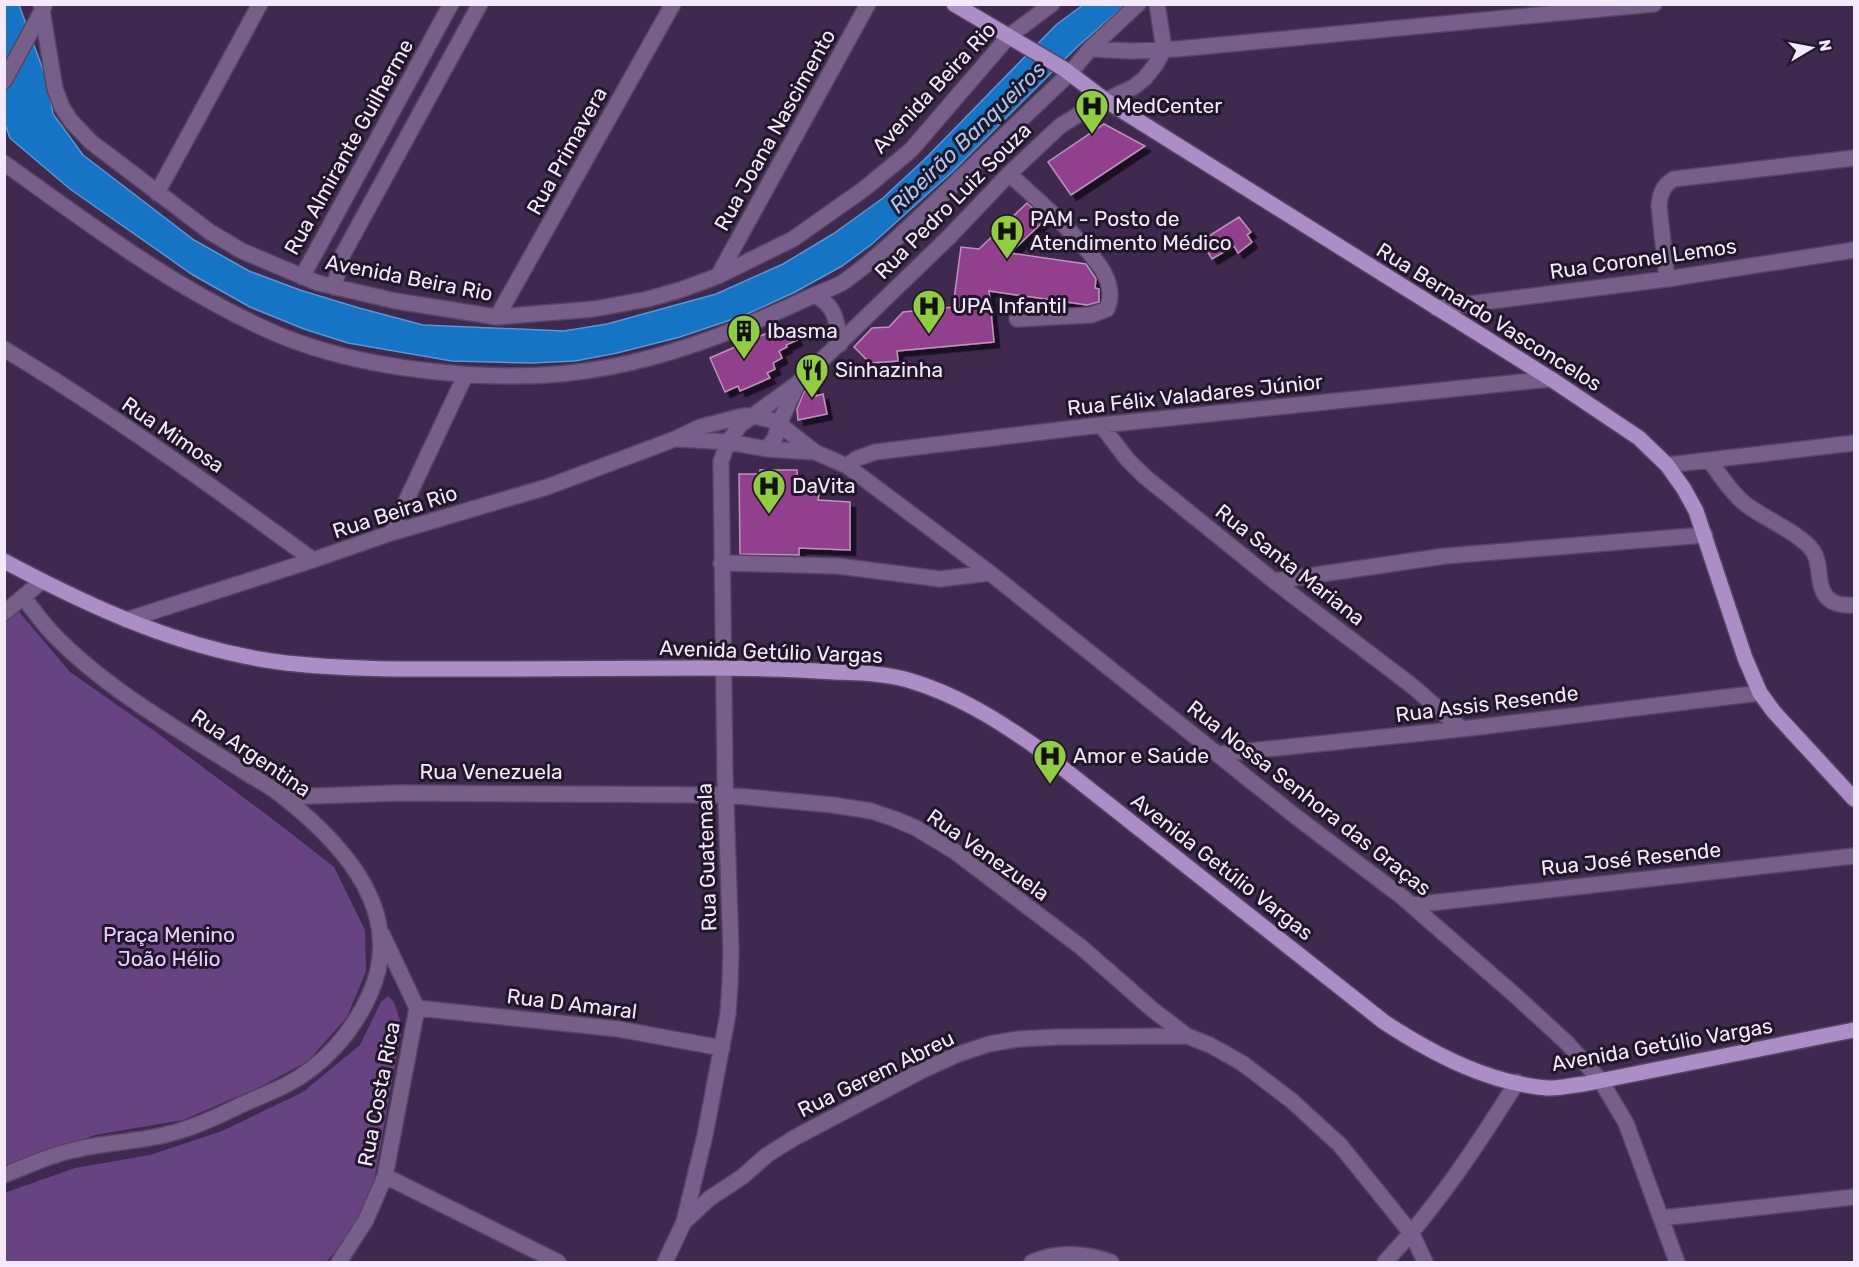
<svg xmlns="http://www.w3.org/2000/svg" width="1859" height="1267" font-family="Rubik,sans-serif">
  <defs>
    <filter id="shadow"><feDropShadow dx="5.5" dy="5.5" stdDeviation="0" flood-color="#0009"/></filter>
  </defs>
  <rect width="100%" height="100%" fill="#3f294f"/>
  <path fill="#684381" d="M15 607 70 672 153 730 279 824 334 867 365 930 366 971 347 1017 308 1061 262 1086 183 1120 95 1135 5 1167 4 615Z
    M388 996 394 1002 402 1027 374 1181 350 1235 326 1262H5L4 1193 75 1168 150 1155 222 1131 303 1092 360 1045 381 1002Z"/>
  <path fill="#1574c4" stroke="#5897d5" stroke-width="1.5" d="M4 5H19L48 83 53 114 83 155 194 240 249 271 300 290 359 308 423 325 564 331 607 324 716 294 783 264 833 234 883 198 924 160 1056 25 1083 5H1125L1078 46 952 172 872 244 842 266 795 292 745 315 680 337 617 353 575 361 531 363 452 361 348 343 304 329 250 307 193 275 70 189 10 138 4 121Z"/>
  <path fill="#92408d" stroke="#bd94b8" stroke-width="1.5" filter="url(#shadow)" d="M1104 124 1145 146 1071 195 1048 162Z
    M1027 203 1045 220 1010 253 1086 264 1096 279 1095 288 1099 289V302L1087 305 989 291 994 342 897 351 898 361 870 363 854 347 872 328 889 327 903 312 953 307 961 247 979 249Z
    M1239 217 1251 232 1247 235 1252 242 1238 253 1234 246 1212 259 1201 241Z
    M791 326 797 340 786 345 787 347 779 351 782 358 773 363 775 369 767 373 770 378 740 391 738 386 725 392 710 358 774 330 775 334Z
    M813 384 816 396 823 394 827 414 798 420 797 409 804 392Z
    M760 470H797L798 493 819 494 818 500 850 502V550L799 548V555L740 554 739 474H760Z"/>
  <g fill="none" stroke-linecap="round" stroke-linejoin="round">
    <g stroke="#574464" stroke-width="18">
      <path id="minor" d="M41 4 55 89 62 107 71 121 91 142 210 232 242 251 318 283 396 301 497 317 594 309 648 299 680 290 718 276 793 239 864 189 911 150 1009 36 1052 4
        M1090 49 1133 51 1177 49 1654 4
        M4 81 44 7
        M4 163C92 226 179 292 279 335 325 354 372 364 421 370 525 383 606 376 704 341 741 328 776 313 812 296 822 291 835 288 845 281 881 255 914 222 946 192 987 152 1028 113 1070 73L1090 49 1138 4
        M1009 174C1036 198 1063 222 1087 250 1093 257 1100 265 1104 273 1110 284 1112 297 1107 309L1091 315 1017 319
        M157 193 260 4
        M718 276 868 4
        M302 277 451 4
        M1667 279 1659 206C1660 194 1663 185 1674 179L1854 158
        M334 287 343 254 480 4
        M814 295C836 305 837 322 840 344
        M1436 308 1667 279 1854 250
        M497 317 673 4
        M4 349C111 413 213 487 313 560
        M1101 425 1127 459 1144 476 1274 581 1411 685 1462 729
        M678 439 728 442 767 449 815 452
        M767 449 775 438 779 424 798 383
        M1709 460C1721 476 1732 494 1748 506 1766 519 1801 534 1813 551 1821 563 1817 579 1823 591 1828 604 1843 606 1854 605
        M1667 465 1854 443
        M847 466 856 459 875 452 1101 425 1551 379
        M391 533 465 376
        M721 563 838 566 940 579 990 573
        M1274 581 1445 556 1705 535
        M4 613 42 581
        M126 620 313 560 391 533 547 487 675 439 700 427 743 416H753L771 420 779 424 815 452 847 466 990 573 1295 816 1401 896 1517 997 1567 1043 1601 1081 1626 1123 1677 1262
        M1219 754 1462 729 1760 693
        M285 797 399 793 726 795 833 805 871 811 895 819 916 828 954 851 1081 947 1153 1010 1187 1036 1210 1045 1242 1063 1292 1101 1340 1145 1412 1234 1425 1262
        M1412 905 1854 856
        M417 1008 618 1029 722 1048
        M4 1175C27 1166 50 1155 74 1150 106 1142 140 1142 172 1133 196 1127 219 1116 241 1105 256 1098 272 1092 286 1085 323 1066 352 1033 369 996 407 915 346 847 286 799 274 788 258 780 245 772 210 750 174 728 140 705 109 684 78 660 52 633 42 622 33 610 24 598
        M385 1176 558 1262
        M1661 1218 1854 1197
        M684 1222 710 1198 742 1177 767 1155 794 1138 921 1071 956 1055 989 1044 1018 1039 1058 1037 1187 1036
        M339 1262 366 1220 385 1176 417 1008 382 934
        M665 1262 684 1222 705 1135 728 1014 730 983 731 950 725 775 721 461 728 442 740 425 798 383 950 236 1009 174 1060 126 1089 108 1134 87 1145 78 1156 64 1164 49 1157 4
        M1032 1262C1059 1251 1085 1253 1111 1262
        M1385 1262C1436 1208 1477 1146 1517 1082"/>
    </g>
    <g stroke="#574464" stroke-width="18">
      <path id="major" d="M954 4 1064 69 1105 100 1551 379 1639 438 1667 465 1684 489 1696 511 1745 658 1760 693 1774 712 1854 799
        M4 561C92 608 186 651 286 663 352 670 418 669 484 669 556 669 628 668 699 668 744 668 789 669 834 672 858 673 884 673 908 680 956 694 996 719 1036 747L1384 1022C1433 1054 1488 1083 1547 1088 1558 1089 1572 1085 1584 1084L1854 1030"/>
    </g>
    <use href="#minor" stroke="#775f89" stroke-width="15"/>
    <use href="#major" stroke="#ad8dc5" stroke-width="15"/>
  </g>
  <defs>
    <g id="hospital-pin" transform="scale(1.725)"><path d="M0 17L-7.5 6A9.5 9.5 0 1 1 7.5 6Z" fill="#90cd41" stroke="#211728"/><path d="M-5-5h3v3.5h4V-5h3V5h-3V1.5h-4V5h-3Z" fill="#111"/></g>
    <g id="building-pin" transform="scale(1.725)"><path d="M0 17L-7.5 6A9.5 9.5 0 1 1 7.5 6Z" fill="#90cd41" stroke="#211728"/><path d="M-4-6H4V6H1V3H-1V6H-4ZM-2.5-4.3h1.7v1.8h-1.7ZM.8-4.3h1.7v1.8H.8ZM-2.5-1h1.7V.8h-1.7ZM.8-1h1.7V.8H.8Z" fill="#111"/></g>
    <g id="restaurant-pin" transform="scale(1.725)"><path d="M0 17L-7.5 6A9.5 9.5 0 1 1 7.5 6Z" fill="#90cd41" stroke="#211728"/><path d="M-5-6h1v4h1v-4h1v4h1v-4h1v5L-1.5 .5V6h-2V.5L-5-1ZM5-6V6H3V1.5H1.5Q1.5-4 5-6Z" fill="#111"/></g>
  </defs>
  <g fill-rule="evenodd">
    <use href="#hospital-pin" x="1092" y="106"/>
    <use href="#hospital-pin" x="1007" y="231"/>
    <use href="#hospital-pin" x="929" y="306"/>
    <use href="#building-pin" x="744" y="331"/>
    <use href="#restaurant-pin" x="812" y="370"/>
    <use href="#hospital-pin" x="769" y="486"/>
    <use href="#hospital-pin" x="1050" y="756"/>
  </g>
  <g text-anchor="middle" stroke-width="6" stroke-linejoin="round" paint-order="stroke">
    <g font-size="21" fill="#f4e9fc" stroke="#211728">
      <text transform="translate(934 88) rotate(-47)" y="7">Avenida Beira Rio</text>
      <text transform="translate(775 130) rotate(-61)" y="7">Rua Joana Nascimento</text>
      <text transform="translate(349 147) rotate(-61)" y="7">Rua Almirante Guilherme</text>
      <text transform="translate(567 151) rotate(-61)" y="7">Rua Primavera</text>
      <text transform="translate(953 201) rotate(-45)" y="7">Rua Pedro Luiz Souza</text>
      <text transform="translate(1643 259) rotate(-8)" y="7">Rua Coronel Lemos</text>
      <text transform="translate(409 278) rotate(11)" y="7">Avenida Beira Rio</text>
      <text transform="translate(1489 317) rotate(32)" y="7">Rua Bernardo Vasconcelos</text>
      <text transform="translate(1195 395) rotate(-6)" y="7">Rua Félix Valadares Júnior</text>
      <text transform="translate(173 435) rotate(34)" y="7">Rua Mimosa</text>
      <text transform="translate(395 512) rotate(-18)" y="7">Rua Beira Rio</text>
      <text transform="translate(1290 565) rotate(38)" y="7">Rua Santa Mariana</text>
      <text transform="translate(771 652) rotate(2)" y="7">Avenida Getúlio Vargas</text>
      <text transform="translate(1487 704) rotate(-7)" y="7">Rua Assis Resende</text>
      <text transform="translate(251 753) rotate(34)" y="7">Rua Argentina</text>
      <text x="491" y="779">Rua Venezuela</text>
      <text transform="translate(1309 798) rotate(38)" y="7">Rua Nossa Senhora das Graças</text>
      <text transform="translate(988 855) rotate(35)" y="7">Rua Venezuela</text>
      <text transform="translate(707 857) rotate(-92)" y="7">Rua Guatemala</text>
      <text transform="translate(1631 859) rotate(-6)" y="7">Rua José Resende</text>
      <text transform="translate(1222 867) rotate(38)" y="7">Avenida Getúlio Vargas</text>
      <text transform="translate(572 1004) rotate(7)" y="7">Rua D Amaral</text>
      <text transform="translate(1662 1045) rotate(-10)" y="7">Avenida Getúlio Vargas</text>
      <text transform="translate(876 1074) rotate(-26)" y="7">Rua Gerem Abreu</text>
      <text transform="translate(379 1094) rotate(-79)" y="7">Rua Costa Rica</text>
    </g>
    <g font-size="21" fill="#f4e9fc" stroke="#211728" text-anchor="start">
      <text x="1115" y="113">MedCenter</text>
      <text x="1030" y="226">PAM - Posto de<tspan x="1030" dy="24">Atendimento Médico</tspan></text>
      <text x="952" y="313">UPA Infantil</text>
      <text x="767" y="338">Ibasma</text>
      <text x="835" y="377">Sinhazinha</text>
      <text x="792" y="493">DaVita</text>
      <text x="1073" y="763">Amor e Saúde</text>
    </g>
    <g font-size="21" fill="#e9cdfe" stroke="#211728">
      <text x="169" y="942">Praça Menino<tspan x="169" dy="24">João Hélio</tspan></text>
    </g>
    <g font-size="22" font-style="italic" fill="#a1c8f0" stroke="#211728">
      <text transform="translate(967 137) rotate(-44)" y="8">Ribeirão Banqueiros</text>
    </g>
  </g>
  <rect width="1859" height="1267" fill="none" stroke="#f4e9fc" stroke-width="12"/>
  <g transform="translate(1811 48) rotate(80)" stroke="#211728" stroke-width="4.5" paint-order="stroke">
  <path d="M0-4.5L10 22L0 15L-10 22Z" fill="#f4e9fc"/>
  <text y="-9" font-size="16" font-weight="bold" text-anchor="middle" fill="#f4e9fc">N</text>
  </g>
</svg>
